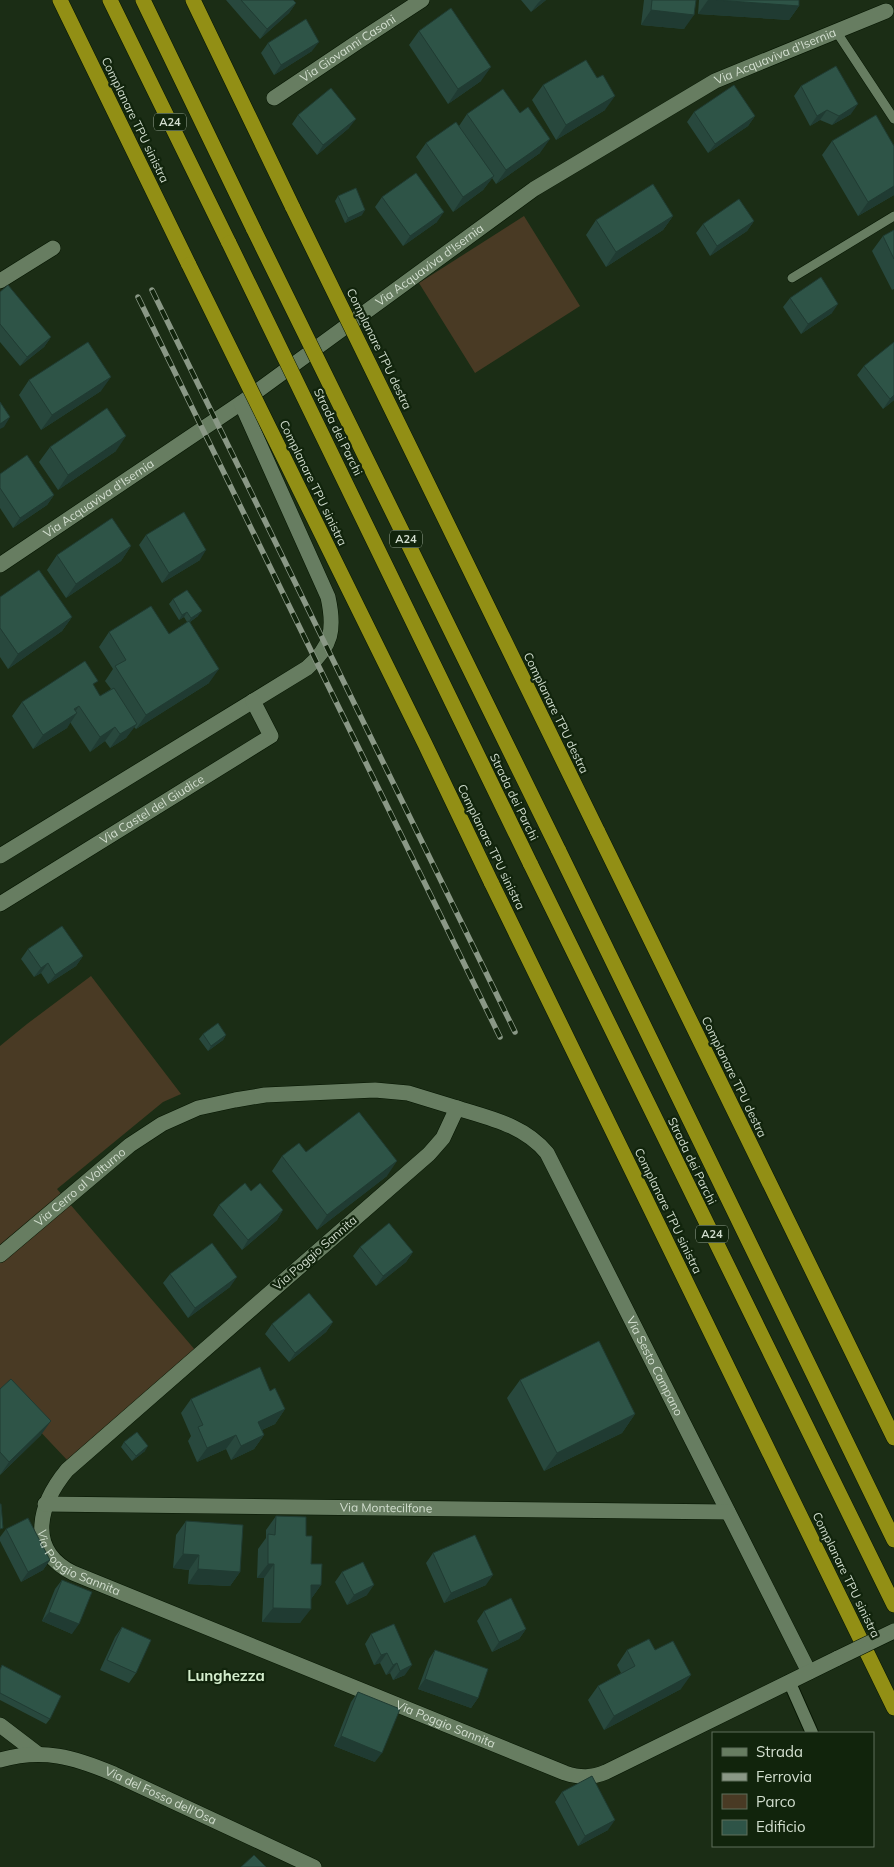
<svg xmlns="http://www.w3.org/2000/svg" width="894" height="1867" font-family="Mulish,sans-serif">
  <rect width="100%" height="100%" fill="#1b2d15"/>
  <path fill="#493a24" d="M524 216 580 306 475 373 419 283Z
    M91 976 181 1094 163 1102 57 1189 196 1351 68 1461 0 1389V1046L27 1024Z"/>
  <g fill="none" stroke-linecap="round" stroke-linejoin="round">
    <g stroke="#051501" stroke-width="10">
      <path id="service" d="M836 31 894 119
        M792 278 894 216"/>
    </g>
    <g stroke="#051501" stroke-width="14">
      <path id="pedestrian" d="M789 1681 812 1733"/>
    </g>
    <g stroke="#051501" stroke-width="16">
      <g id="minor">
        <path id="s1" d="M274 98 359 41 422 0"/>
        <path d="M0 281 53 248"/>
        <path id="s2" d="M0 565 241 403 534 189 715 81 886 11"/>
        <path d="M0 856 307 668C332 646 335 629 328 597L241 403"/>
        <path id="s3" d="M0 904 271 736 253 701"/>
        <path id="s4" d="M457 1108C489 1118 524 1125 547 1153L809 1672"/>
        <path id="s5" d="M0 1255 130 1145 162 1124 198 1108 235 1100 265 1095 375 1090 408 1093 457 1108 443 1138 429 1154 67 1470C40 1503 25 1549 73 1573L565 1773C580 1778 592 1778 606 1772L838 1658"/>
        <path id="s6" d="M45 1504 728 1512"/>
        <path d="M0 1725 38 1754"/>
      </g>
    </g>
    <g stroke="#051501" stroke-width="16">
      <g id="tertiary">
        <path id="s7" d="M0 1760C43 1748 74 1757 114 1774L314 1867"/>
      </g>
    </g>
    <g stroke="#051501" stroke-width="16">
      <path id="motorway" d="M60 0 189 265
        M110 0 229 243
        M143 0 254 230
        M193 0 293 208
        M597 830 894 1438
        M558 849 894 1540
        M530 863 894 1605
        M491 882 894 1708"/>
    </g>
    <use href="#service" stroke="#677d61" stroke-width="9"/>
    <use href="#pedestrian" stroke="#677d61" stroke-width="12"/>
    <use href="#minor" stroke="#677d61" stroke-width="15"/>
    <use href="#tertiary" stroke="#677d61" stroke-width="15"/>
    <use href="#motorway" stroke="#928f15" stroke-width="15"/>
    <g stroke="#8a9886" stroke-width="5.5">
      <path id="rail" d="M152 290 515 1032
        M138 297 500 1037"/>
    </g>
    <use href="#rail" stroke="#11240c" stroke-width="4" stroke-dasharray="11" stroke-linecap="butt"/>
    <g stroke="#051501" stroke-width="16" stroke-linecap="butt">
      <path id="minor-bridge" d="M838 1658 894 1631"/>
    </g>
    <g stroke="#051501" stroke-width="16" stroke-linecap="butt">
      <path id="motorway-bridge" d="M293 208 597 830
        M254 230 558 849
        M229 243 530 863
        M189 265 425 744 491 882"/>
    </g>
    <use href="#minor-bridge" stroke="#677d61" stroke-width="15"/>
    <use href="#motorway-bridge" stroke="#928f15" stroke-width="15"/>
  </g>
  <path fill="#28483d" d="M226 0H293L296 3 289 13 260 39Z
    M521 0H546L531 12Z
    M644 0H696L684 29 641 25Z
    M699 0H799V6L789 20 698 14Z
    M419 31 481 81 448 104 409 45Z
    M268 43 312 51 274 75 261 53Z
    M543 85 605 110 556 140 532 100Z
    M801 86 851 114 832 125 820 120 810 126 794 96Z
    M694 112 755 116 748 126 708 153 687 122Z
    M467 114 540 153 496 184 492 178 483 190 453 212 416 157 426 143 459 126Z
    M298 115 349 128 317 155 292 124Z
    M832 141 894 195 858 216 822 155Z
    M338 196 362 215 345 223 335 201Z
    M382 197 437 222 403 246 375 207Z
    M673 216 663 230 606 267 586 235 596 220Z
    M754 221 747 231 710 256 696 233 703 224Z
    M894 230V289L892 290 872 251 883 236Z
    M0 292 51 337 44 347 20 366 0 342Z
    M790 298 832 313 801 334 783 307Z
    M864 366 894 400 883 409 857 375Z
    M29 380 101 391 41 430 19 395Z
    M50 447 116 451 58 490 39 462Z
    M0 474 54 495 47 505 13 528 0 508Z
    M146 535 200 560 162 583 139 545Z
    M131 546 121 561 66 598 47 570 57 555Z
    M0 597 72 617 62 631 8 669 0 657Z
    M173 599 198 616 190 622 209 683 136 729 134 727 126 738 110 748 105 741 90 752 70 722 67 728 33 749 12 716 22 702 94 686 100 696 111 689 105 681 113 669 99 647 109 632 169 634 187 622 184 617 179 620 169 604Z
    M28 949 83 956 76 966 48 984 41 973 34 977 21 959Z
    M203 1034 226 1035 223 1040 208 1051 199 1039Z
    M306 1152 387 1176 317 1230 272 1171 282 1156Z
    M251 1191 283 1210 277 1220 242 1250 213 1215 219 1205Z
    M360 1247 413 1252 406 1262 376 1286 353 1256Z
    M170 1274 230 1287 188 1318 163 1283Z
    M333 1322 326 1332 289 1362 265 1334 272 1324Z
    M520 1380 635 1414 622 1433 544 1471 507 1398Z
    M0 1389 41 1435 0 1475Z
    M270 1391 285 1409 275 1424 262 1430 264 1435 254 1449 231 1460 226 1449 197 1462 188 1441 191 1436 181 1413 191 1399Z
    M124 1442 145 1451 132 1461 121 1447Z
    M276 1516 306 1536 311 1564 321 1585 311 1599 300 1623 262 1622 264 1578H257L258 1549 266 1538V1530Z
    M186 1521 240 1572 230 1586 188 1584 189 1570 173 1568 176 1535Z
    M6 1529 50 1560 43 1570 21 1582 0 1541V1537Z
    M433 1553 486 1585 444 1603 426 1563Z
    M342 1572 367 1595 347 1605 335 1582Z
    M62 1580 72 1634 42 1621 55 1589Z
    M484 1611 526 1629 519 1639 492 1652 477 1621Z
    M394 1624 405 1675 393 1680 390 1673 386 1675 380 1663 374 1665 365 1644 371 1634Z
    M122 1627 136 1673 129 1683 100 1670 115 1637Z
    M435 1650 478 1698 471 1708 418 1689 429 1659Z
    M627 1650H655L681 1689 604 1730 588 1700 598 1686 621 1673 617 1665Z
    M2 1665 50 1719 46 1724 0 1700V1669Z
    M358 1692 375 1762 334 1746 351 1702Z
    M562 1792 608 1830 578 1846 555 1802Z"/>
  <path fill="#203b32" d="M541 0H546L531 12 538 3Z
    M708 0H716L799 6 789 20 698 14Z
    M296 3 289 13 260 39 267 29Z
    M651 10 694 15 684 29 641 25Z
    M319 42 312 51 274 75 281 65Z
    M491 67 481 81 448 104 458 89Z
    M615 96 605 110 556 140 566 125Z
    M858 104 851 114 832 125 839 116Z
    M827 110 820 120 810 126 817 116Z
    M755 116 748 126 708 153 715 144Z
    M356 119 349 128 317 155 323 145Z
    M550 139 540 153 496 184 506 170Z
    M494 176 483 190 453 212 463 197Z
    M894 186V195L858 216 868 202Z
    M365 210 362 215 345 223 348 218Z
    M444 212 437 222 403 246 410 236Z
    M673 216 663 230 606 267 616 252Z
    M754 221 747 231 710 256 717 246Z
    M838 304 832 313 801 334 808 324Z
    M51 337 44 347 20 366 27 357Z
    M111 377 101 391 41 430 52 415Z
    M894 395V400L883 409 890 399Z
    M10 417 4 427 0 429V424Z
    M126 436 116 451 58 490 68 475Z
    M54 495 47 505 13 528 20 518Z
    M131 546 121 561 66 598 76 584Z
    M206 550 200 560 162 583 169 573Z
    M202 611 198 616 188 623 191 618Z
    M187 612 184 617 179 620 182 615Z
    M72 617 62 631 8 669 18 654Z
    M219 669 209 683 136 729 146 715Z
    M79 706 72 716 77 713 67 728 33 749 43 735Z
    M137 724 126 738 110 748 120 734Z
    M115 727 105 741 90 752 100 737Z
    M83 956 76 966 48 984 55 975Z
    M48 963 41 973 34 977 41 968Z
    M226 1035 223 1040 208 1051 211 1046Z
    M397 1161 387 1176 317 1230 327 1215Z
    M283 1210 277 1220 242 1250 248 1240Z
    M413 1252 406 1262 376 1286 383 1276Z
    M237 1277 230 1287 188 1318 195 1308Z
    M333 1322 326 1332 289 1362 295 1353Z
    M285 1409 275 1424 248 1436 258 1422Z
    M635 1414 622 1433 544 1471 557 1453Z
    M51 1421 41 1435 0 1475 9 1462Z
    M236 1435 226 1449 197 1462 207 1448Z
    M264 1435 254 1449 231 1460 241 1446Z
    M148 1446 145 1451 132 1461 136 1456Z
    M183 1554 199 1555 189 1570 173 1568Z
    M50 1560 43 1570 21 1582 28 1572Z
    M268 1564H274L264 1578H257Z
    M198 1569 240 1572 230 1586 188 1584Z
    M493 1575 486 1585 444 1603 451 1593Z
    M311 1585H321L311 1599H301Z
    M374 1585 367 1595 347 1605 354 1595Z
    M273 1608 311 1609 300 1623 262 1622Z
    M49 1612 79 1624 72 1634 42 1621Z
    M526 1629 519 1639 492 1652 499 1642Z
    M387 1653 380 1663 374 1665 381 1655Z
    M397 1663 390 1673 386 1675 393 1665Z
    M412 1665 405 1675 393 1680 400 1671Z
    M691 1675 681 1689 604 1730 614 1716Z
    M425 1679 478 1698 471 1708 418 1689Z
    M341 1736 382 1753 375 1762 334 1746Z
    M615 1820 608 1830 578 1846 585 1836Z"/>
  <path fill="#2e5447" stroke="#203b32" d="M241 0H293L296 3 267 29Z
    M652 0H696L694 15 651 10Z
    M716 0H799V6Z
    M451 8 491 67 458 89 419 31Z
    M306 19 319 42 281 65 268 43Z
    M586 60 597 78 603 75 615 96 566 125 543 85Z
    M836 66 858 104 839 116 827 110 817 116 801 86Z
    M734 85 755 116 715 144 694 112Z
    M331 88 356 119 323 145 298 115Z
    M503 89 520 113 528 107 550 139 506 170 467 114Z
    M876 115 894 146V186L868 202 832 141Z
    M456 122 494 176 463 197 426 143Z
    M416 173 444 212 410 236 382 197Z
    M653 184 673 216 616 252 596 220Z
    M356 188 365 210 348 218 338 196Z
    M739 199 754 221 717 246 703 224Z
    M894 230V259L883 236Z
    M821 277 838 304 808 324 790 298Z
    M8 285 51 337 27 357 0 324V292Z
    M88 342 111 377 52 415 29 380Z
    M894 342V395L890 399 864 366Z
    M0 402 10 417 0 424Z
    M107 408 126 436 68 475 50 447Z
    M27 455 54 495 20 518 0 488V474Z
    M184 512 206 550 169 573 146 535Z
    M112 518 131 546 76 584 57 555Z
    M39 570 72 617 18 654 0 628V597Z
    M187 590 202 611 191 618 187 612 182 615 173 599Z
    M151 606 169 634 189 621 219 669 146 715 115 666 126 660 109 632Z
    M85 661 98 681 93 684 100 696 114 688 137 724 120 734 115 727 100 737 79 706 74 709 77 713 43 735 22 702Z
    M62 926 83 956 55 975 48 963 41 968 28 949Z
    M218 1023 226 1035 211 1046 203 1034Z
    M359 1112 397 1161 327 1215 282 1156 299 1143 306 1152Z
    M245 1183 251 1191 260 1183 283 1210 248 1240 219 1205Z
    M389 1223 413 1252 383 1276 360 1247Z
    M212 1243 237 1277 195 1308 170 1274Z
    M309 1293 333 1322 295 1353 272 1324Z
    M599 1341 635 1414 557 1453 520 1380Z
    M260 1367 270 1391 275 1388 285 1409 258 1422 264 1435 241 1446 236 1435 207 1448 198 1427 203 1425 191 1399Z
    M11 1379 51 1421 9 1462 0 1452V1389Z
    M137 1432 148 1446 136 1456 124 1442Z
    M0 1504H1L3 1528 0 1529Z
    M276 1516 306 1517V1536H312L311 1564H322L321 1585H311V1609L273 1608 274 1564H268V1534L275 1535Z
    M28 1518 50 1560 28 1572 6 1529Z
    M186 1521 243 1525 240 1572 198 1569 199 1555 183 1554Z
    M475 1535 493 1575 451 1593 433 1553Z
    M363 1562 374 1585 354 1595 342 1572Z
    M62 1580 92 1592 79 1624 49 1612Z
    M511 1598 526 1629 499 1642 484 1611Z
    M394 1624 412 1665 400 1671 397 1663 393 1665 387 1653 381 1655 371 1634Z
    M122 1627 151 1640 136 1673 107 1660Z
    M649 1639 655 1650 673 1641 691 1675 614 1716 598 1686 635 1666 627 1650Z
    M435 1650 488 1669 478 1698 425 1679Z
    M2 1665 61 1696 50 1719 0 1693V1670Z
    M358 1692 400 1709 382 1753 341 1736Z
    M592 1776 615 1820 585 1836 562 1792Z
    M254 1855 266 1867H241Z"/>
  <g text-anchor="middle" stroke-width="4.5" stroke-linejoin="round" paint-order="stroke">
    <g fill="#11240c" stroke="#98a694" stroke-width="1">
      <rect x="154" y="113.5" width="32" height="17" rx="4"/>
      <rect x="390" y="530.5" width="32" height="17" rx="4"/>
      <rect x="696" y="1225.5" width="32" height="17" rx="4"/>
    </g>
    <g font-size="11" font-weight="bold" fill="#d2decf">
      <text x="170" y="126">A24</text>
      <text x="406" y="543">A24</text>
      <text x="712" y="1238">A24</text>
    </g>
    <g font-size="12" fill="#d2decf" stroke="#11240c">
      <text dy="4" stroke="none"><textPath href="#s1" startOffset="89">Via Giovanni Casoni</textPath></text>
      <text dy="4" stroke="none"><textPath href="#s2" startOffset="929">Via Acquaviva d'Isernia</textPath></text>
      <text transform="translate(135 120) rotate(64)" y="4">Complanare TPU sinistra</text>
      <text dy="4" stroke="none"><textPath href="#s2" startOffset="524">Via Acquaviva d'Isernia</textPath></text>
      <text transform="translate(379 349) rotate(64)" y="4">Complanare TPU destra</text>
      <text transform="translate(338 432) rotate(64)" y="4">Strada dei Parchi</text>
      <text transform="translate(313 483) rotate(64)" y="4">Complanare TPU sinistra</text>
      <text dy="4" stroke="none"><textPath href="#s2" startOffset="119">Via Acquaviva d'Isernia</textPath></text>
      <text transform="translate(556 713) rotate(64)" y="4">Complanare TPU destra</text>
      <text transform="translate(514 797) rotate(64)" y="4">Strada dei Parchi</text>
      <text dy="4" stroke="none"><textPath href="#s3" startOffset="179">Via Castel del Giudice</textPath></text>
      <text transform="translate(491 847) rotate(64)" y="4">Complanare TPU sinistra</text>
      <text transform="translate(734 1077) rotate(64)" y="4">Complanare TPU destra</text>
      <text transform="translate(692 1161) rotate(64)" y="4">Strada dei Parchi</text>
      <text dy="4" stroke="none"><textPath href="#s5" startOffset="105">Via Cerro al Volturno</textPath></text>
      <text transform="translate(668 1211) rotate(64)" y="4">Complanare TPU sinistra</text>
      <text transform="translate(315 1253) rotate(-41)" y="4">Via Poggio Sannita</text>
      <text dy="4" stroke="none"><textPath href="#s4" startOffset="341">Via Sesto Campano</textPath></text>
      <text dy="4" stroke="none"><textPath href="#s6" startOffset="341">Via Montecilfone</textPath></text>
      <text dy="4" stroke="none"><textPath href="#s5" startOffset="1165">Via Poggio Sannita</textPath></text>
      <text transform="translate(846 1575) rotate(64)" y="4">Complanare TPU sinistra</text>
      <text dy="4" stroke="none"><textPath href="#s5" startOffset="1570">Via Poggio Sannita</textPath></text>
      <text dy="4" stroke="none"><textPath href="#s7" startOffset="169">Via del Fosso dell'Osa</textPath></text>
    </g>
    <g font-size="15" font-weight="bold" fill="#d4edcd" stroke="#11240c">
      <text x="226" y="1681">Lunghezza</text>
    </g>
  </g>
  <rect x="712" y="1732" width="162" height="115" fill="#11240c" stroke="#5e6e5a"/>
  <rect x="722" y="1748" width="25" height="8" fill="#677d61" stroke="#5e6e5a"/>
  <text x="756" y="1757" font-size="15" fill="#d2decf">Strada</text>
  <rect x="722" y="1773" width="25" height="8" fill="#8a9886" stroke="#5e6e5a"/>
  <text x="756" y="1782" font-size="15" fill="#d2decf">Ferrovia</text>
  <rect x="722" y="1794" width="25" height="15" fill="#493a24" stroke="#5e6e5a"/>
  <text x="756" y="1807" font-size="15" fill="#d2decf">Parco</text>
  <rect x="722" y="1820" width="25" height="15" fill="#2e5447" stroke="#5e6e5a"/>
  <text x="756" y="1832" font-size="15" fill="#d2decf">Edificio</text>
</svg>
